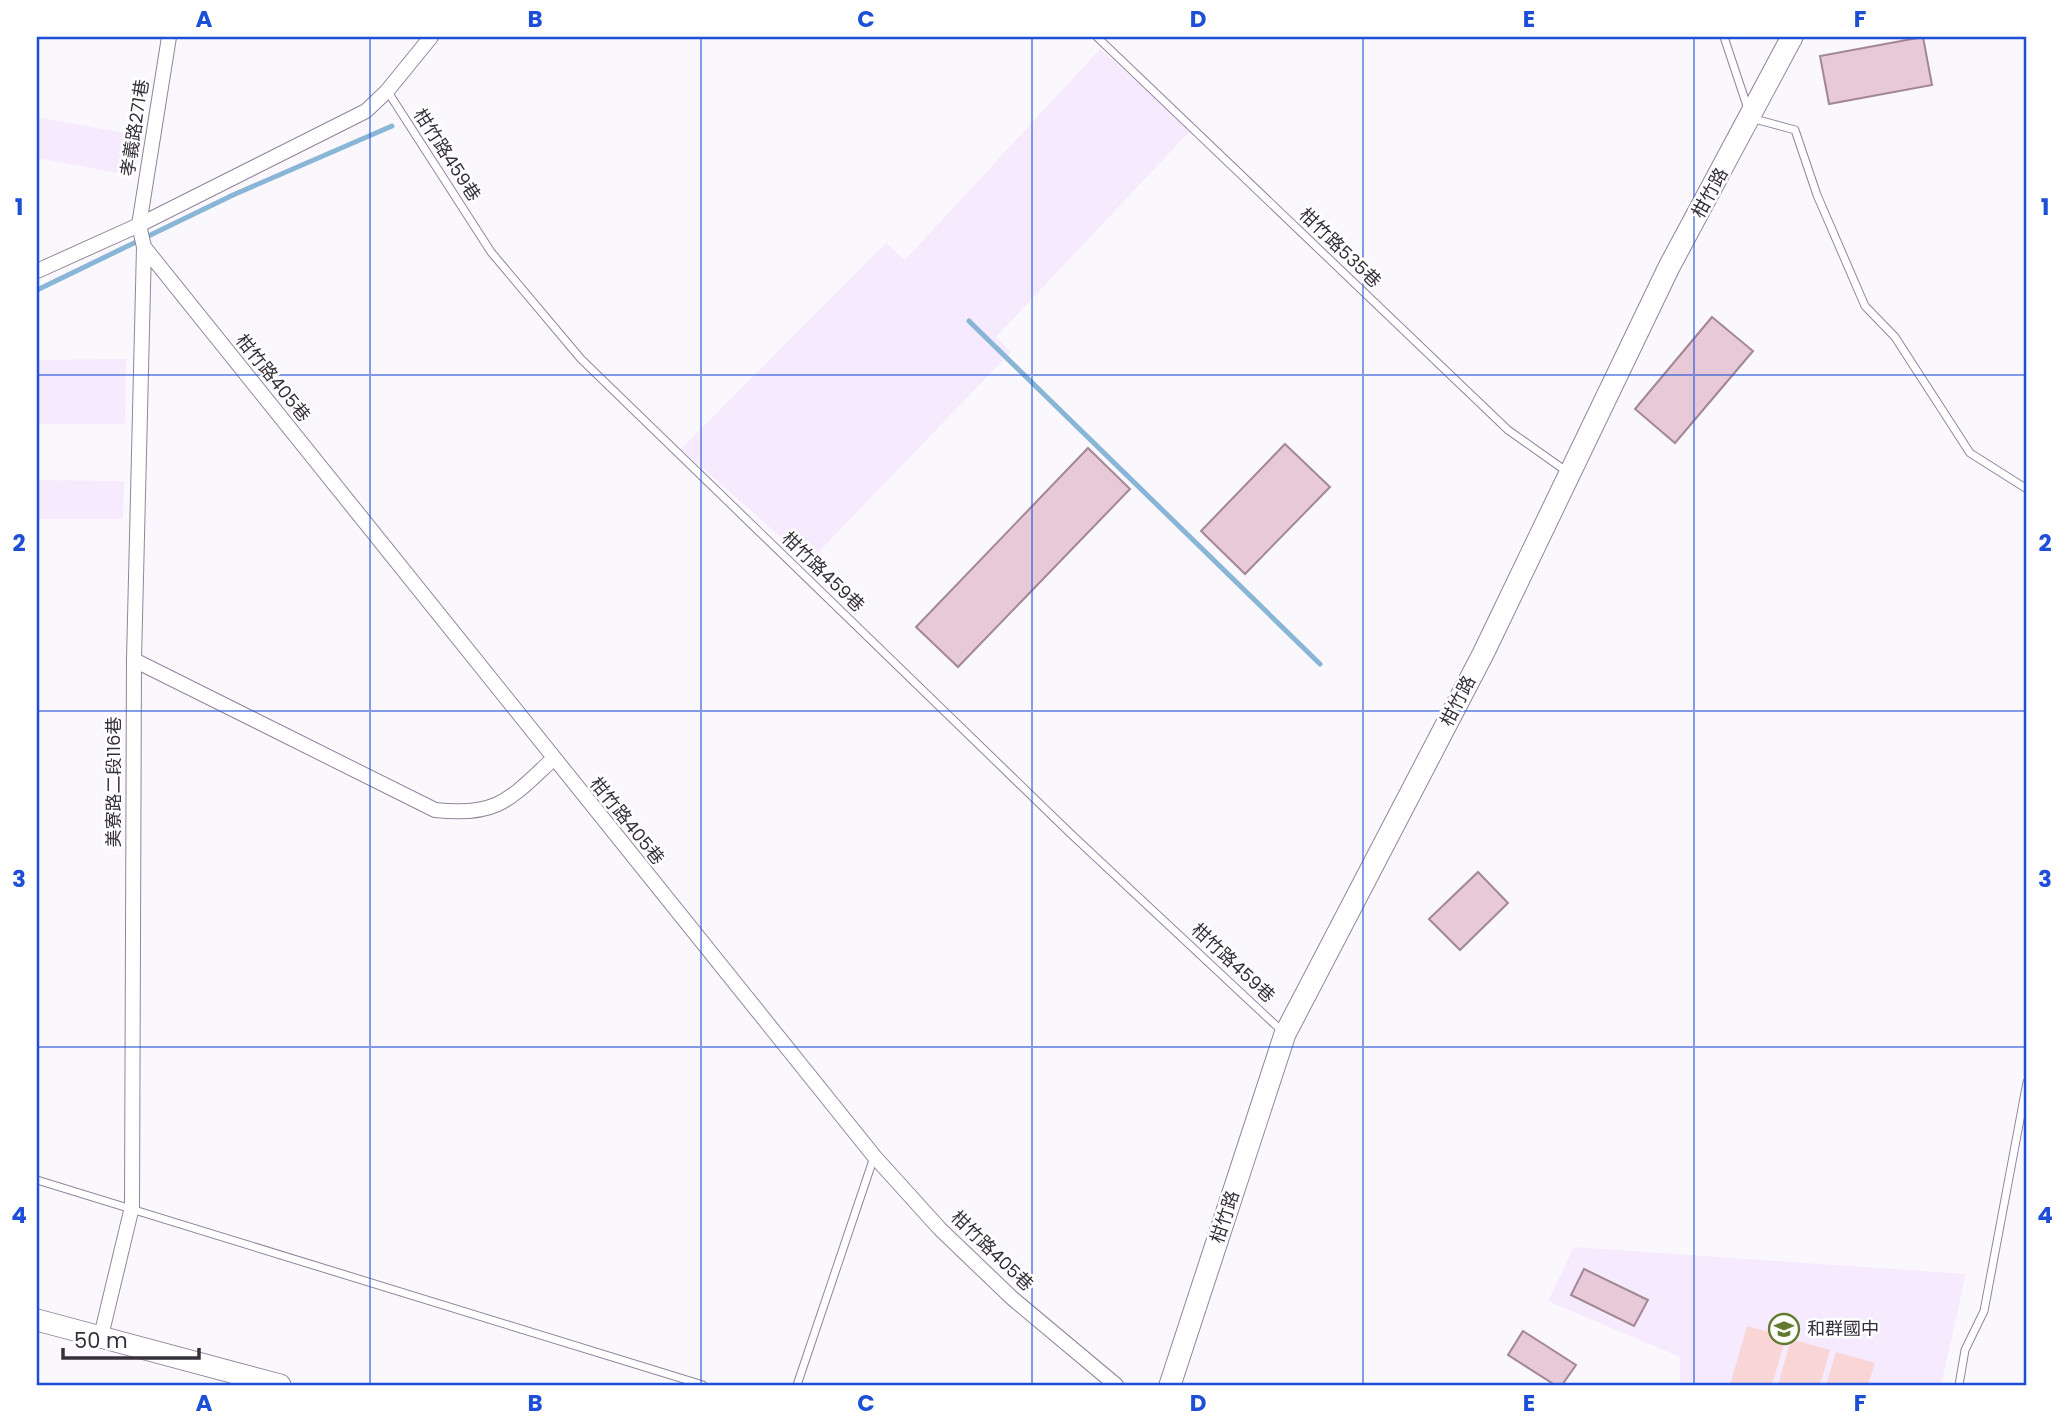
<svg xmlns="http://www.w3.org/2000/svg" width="2064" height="1422" font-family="Poppins,'Noto Sans TC',sans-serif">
  <rect width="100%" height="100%" fill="#fbf8fd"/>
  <path fill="#f6eafe" d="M1100 49 1191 130 996 337 1011 352 809 562 681 449 886 243 905 260Z
    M37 117 141 136 134 176 37 158Z
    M126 359 125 424H37V360Z
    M37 480 124 481 123 519H37Z
    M1574 1247 1966 1274 1941 1385H1680V1357L1548 1301Z"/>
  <path fill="#f9d6d5" d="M1747 1326 1786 1336 1772 1385H1730Z
    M1791 1339 1830 1350 1820 1385H1778Z
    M1836 1352 1875 1363 1868 1385H1826Z"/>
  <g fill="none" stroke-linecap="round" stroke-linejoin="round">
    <path stroke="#89b5d6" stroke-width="5" d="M37 290 233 195 392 126
      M969 321 1320 664"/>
  </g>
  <path fill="#e7c9d8" stroke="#a38795" stroke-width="2" d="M1923 37 1932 85 1829 104 1820 56Z
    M1712 317 1753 351 1675 443 1635 409Z
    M1285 444 1330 487 1245 574 1201 531Z
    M1088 448 1130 489 958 667 916 627Z
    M1478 872 1508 903 1460 950 1429 919Z
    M1584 1269 1648 1300 1634 1326 1571 1295Z
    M1523 1331 1576 1365 1562 1385H1555L1508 1355Z"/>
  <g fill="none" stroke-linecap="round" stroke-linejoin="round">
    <g stroke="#93849d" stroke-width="9">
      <path id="lane" d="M1097 37 1508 430 1566 471
        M1724 37 1751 118 1795 130 1817 195 1865 306 1895 337 1970 453 2027 489
        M388 92 491 252 581 359 1071 834 1284 1033
        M37 1180 703 1385
        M797 1385 874 1157
        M1959 1385 1965 1350 1984 1311 2027 1082"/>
    </g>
    <g stroke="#93849d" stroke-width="16">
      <path id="street" d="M144 247 874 1156 940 1229 1012 1298 1116 1385
        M37 271 139 225 366 111 387 91 431 37
        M134 660 435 810C498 817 510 799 553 759
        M101 1336 132 1207 134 660 144 247 139 225 169 37"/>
    </g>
    <g stroke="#93849d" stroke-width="23">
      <path id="secondary" d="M37 1320 280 1385
        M1170 1385 1285 1034 1483 654 1669 267 1792 37"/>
    </g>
    <use href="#lane" stroke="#fff" stroke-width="7"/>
    <use href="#street" stroke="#fff" stroke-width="14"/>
    <use href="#secondary" stroke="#fff" stroke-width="21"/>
  </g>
  <path fill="none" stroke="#1d4ed8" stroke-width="2" stroke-opacity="0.55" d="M370 37V1385M701 37V1385M1032 37V1385M1363 37V1385M1694 37V1385M37 375H2027M37 711H2027M37 1047H2027"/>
  <defs>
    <g id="school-ring" transform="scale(1.575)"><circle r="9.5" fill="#fff" stroke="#617a2d" stroke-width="1.5"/><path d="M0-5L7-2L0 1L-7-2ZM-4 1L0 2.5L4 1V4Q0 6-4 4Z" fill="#617a2d"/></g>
  </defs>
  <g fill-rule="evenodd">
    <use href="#school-ring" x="1784" y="1329"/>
  </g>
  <g text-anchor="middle" stroke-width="5" stroke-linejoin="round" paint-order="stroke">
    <g font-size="18" fill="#36303a" stroke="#fff">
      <text transform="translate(135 128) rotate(-81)" y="6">孝義路271巷</text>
      <text transform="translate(447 155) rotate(57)" y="6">柑竹路459巷</text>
      <text transform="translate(1710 193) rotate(-61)" y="6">柑竹路</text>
      <text transform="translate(1340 248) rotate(44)" y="6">柑竹路535巷</text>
      <text transform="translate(273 378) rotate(51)" y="6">柑竹路405巷</text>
      <text transform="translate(823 572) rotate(44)" y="6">柑竹路459巷</text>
      <text transform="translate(1458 701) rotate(-63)" y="6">柑竹路</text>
      <text transform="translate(114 782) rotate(-90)" y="6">美寮路二段116巷</text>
      <text transform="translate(627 821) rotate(51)" y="6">柑竹路405巷</text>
      <text transform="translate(1233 963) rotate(43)" y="6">柑竹路459巷</text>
      <text transform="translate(1225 1217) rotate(-72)" y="6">柑竹路</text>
      <text transform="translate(992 1251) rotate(44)" y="6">柑竹路405巷</text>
    </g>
    <g font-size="18" fill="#36303a" stroke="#fff" text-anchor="start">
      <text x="1807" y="1335">和群國中</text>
    </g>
  </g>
  <rect width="2064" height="1422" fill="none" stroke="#ffffff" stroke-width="77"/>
  <path d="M63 1348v10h136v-10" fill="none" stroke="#36303a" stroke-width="3.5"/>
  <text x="74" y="1348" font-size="21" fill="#36303a" stroke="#ffffff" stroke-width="5" paint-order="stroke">50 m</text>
  <rect x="38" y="38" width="1987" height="1346" fill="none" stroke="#1d4ed8" stroke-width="2.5"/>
  <g font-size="23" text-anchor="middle" font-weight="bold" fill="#1d4ed8">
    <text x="204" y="27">A</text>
    <text x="535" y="27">B</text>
    <text x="866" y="27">C</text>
    <text x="1198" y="27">D</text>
    <text x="1529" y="27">E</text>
    <text x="1860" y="27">F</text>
    <text x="19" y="215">1</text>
    <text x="2045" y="215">1</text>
    <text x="19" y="551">2</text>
    <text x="2045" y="551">2</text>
    <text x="19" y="887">3</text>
    <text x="2045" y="887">3</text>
    <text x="19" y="1223">4</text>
    <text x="2045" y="1223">4</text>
    <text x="204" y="1411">A</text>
    <text x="535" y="1411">B</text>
    <text x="866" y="1411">C</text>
    <text x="1198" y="1411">D</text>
    <text x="1529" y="1411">E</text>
    <text x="1860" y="1411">F</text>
  </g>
</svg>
